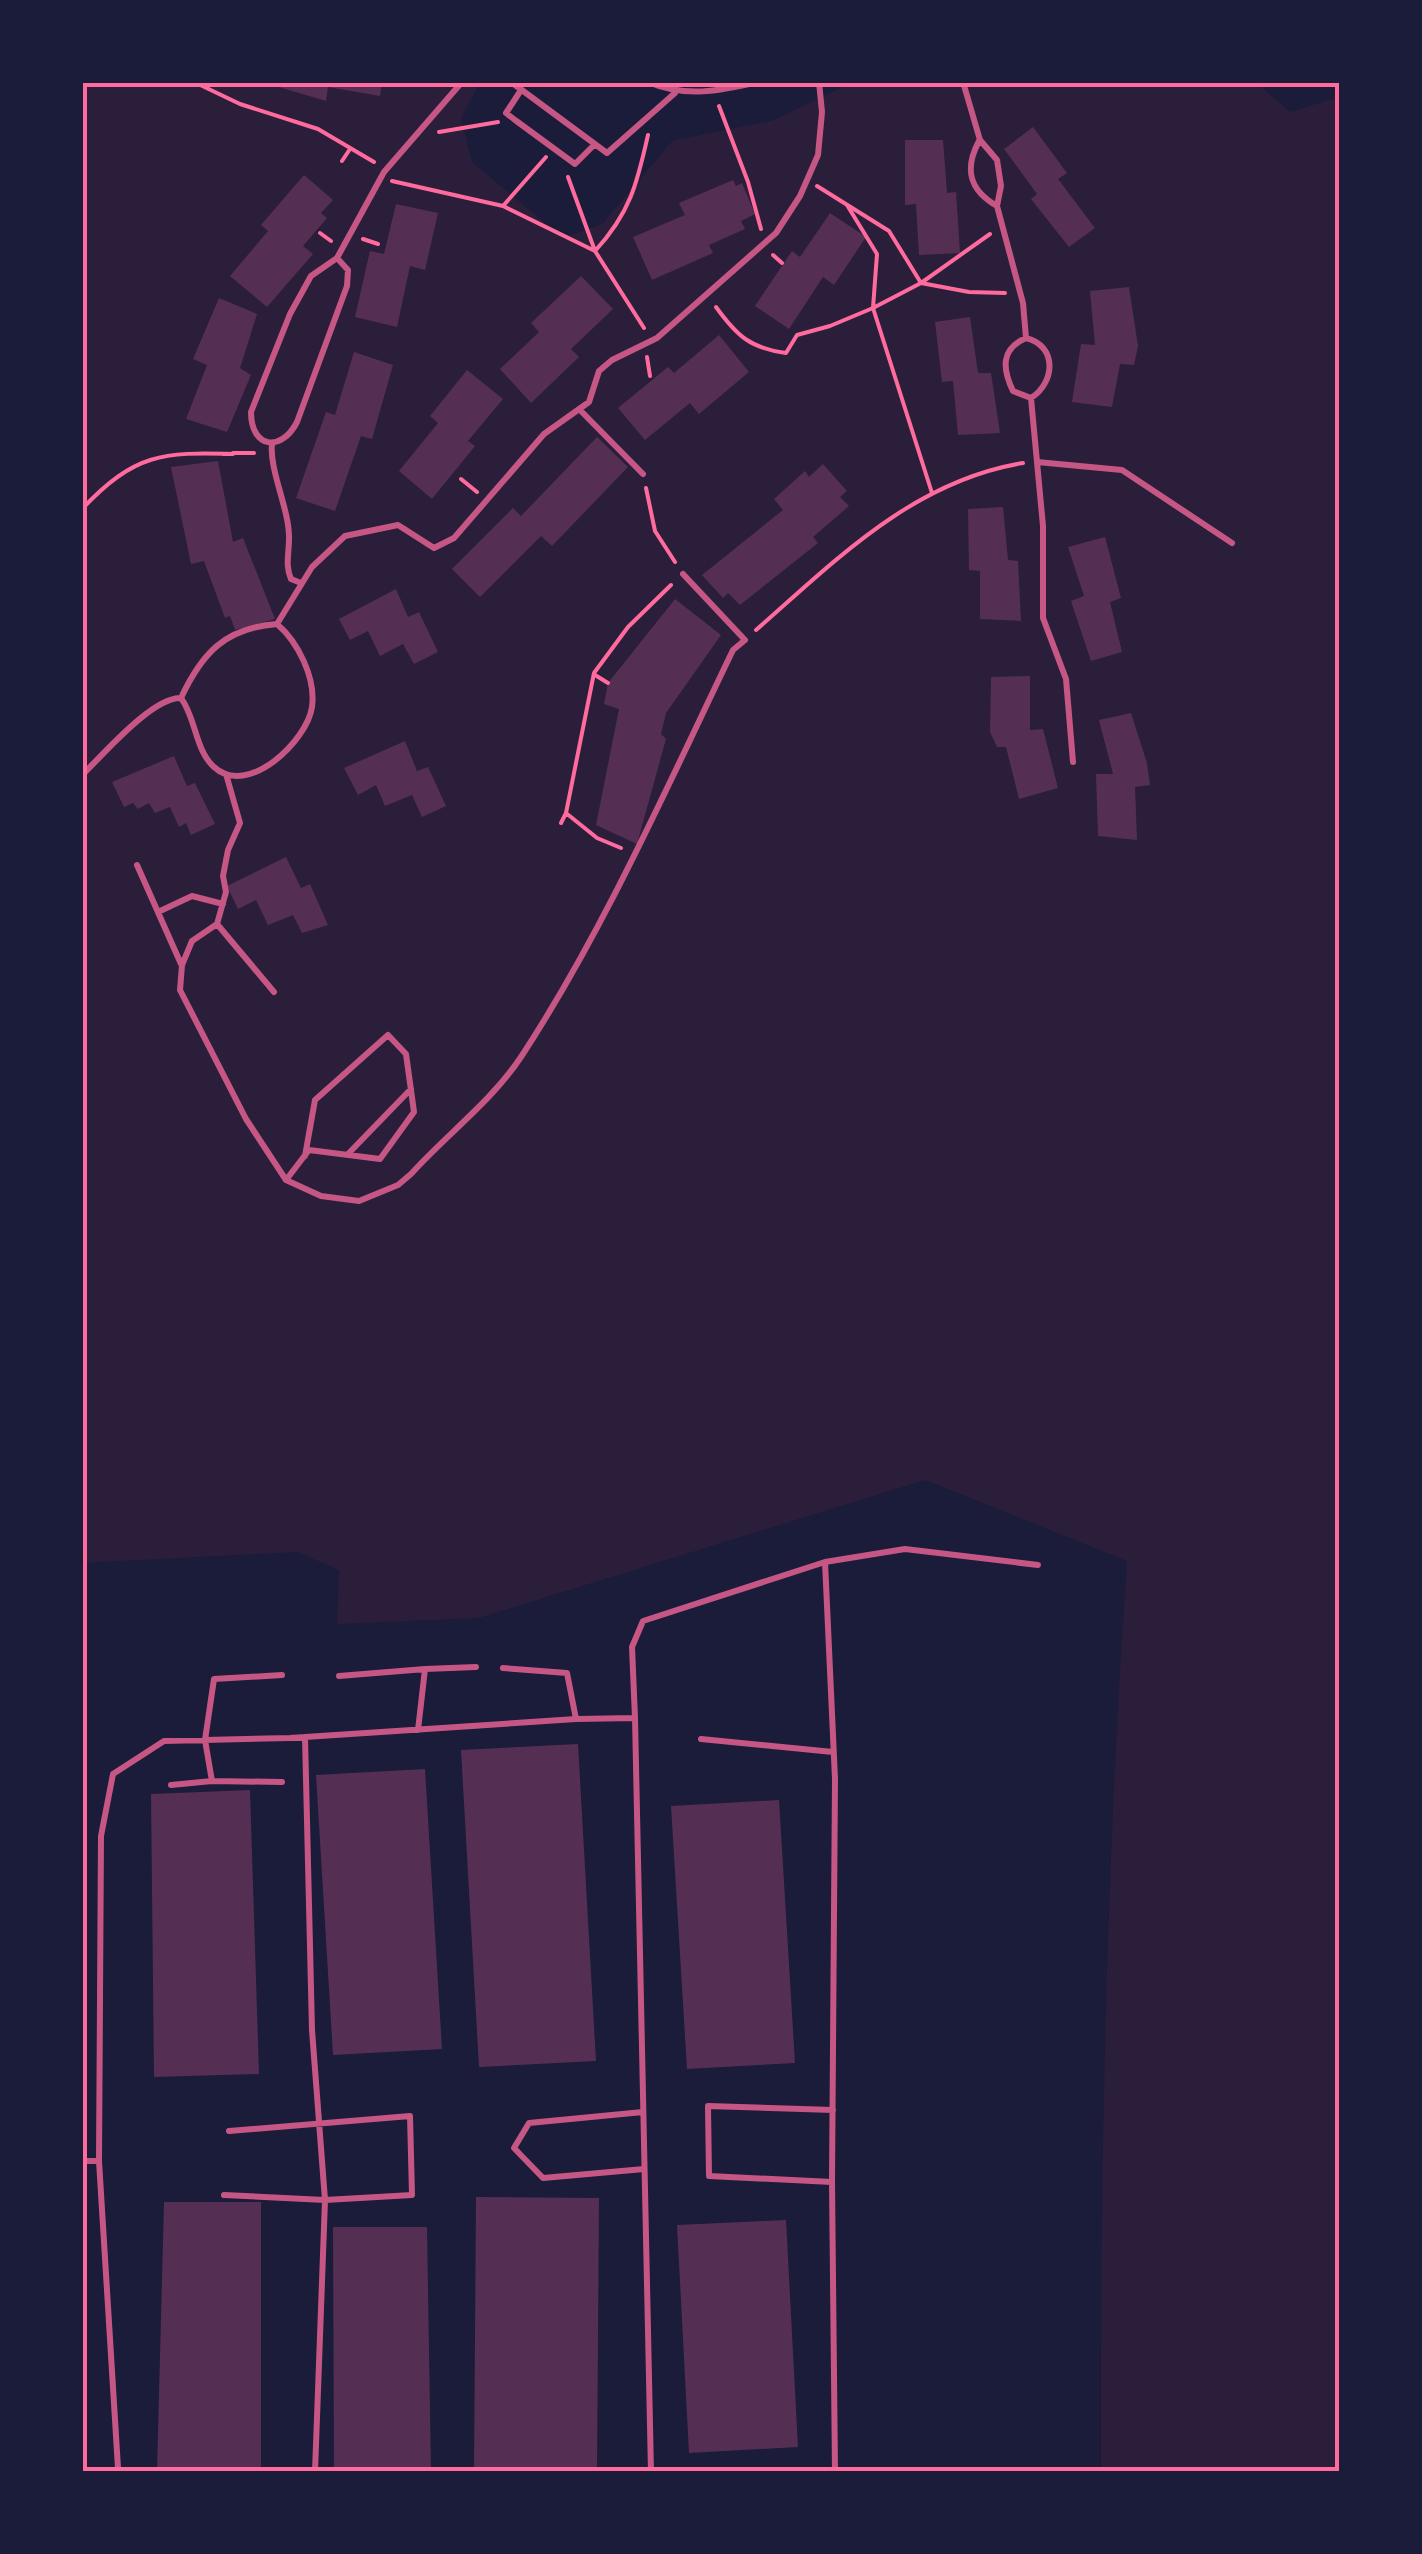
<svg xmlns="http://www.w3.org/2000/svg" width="1422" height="2554" font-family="'DejaVu Sans',sans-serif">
  <rect width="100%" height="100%" fill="#1b1b3a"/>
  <path fill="#2a1e3b" d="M83 83H480L461 118 472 162 563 238 602 224 672 141 774 120 851 83H1257L1290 112 1339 97V2471H1101C1100 2168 1106 1864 1127 1561L925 1480 479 1618 337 1624 339 1570 297 1552 83 1563Z"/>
  <path fill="#542f53" d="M262 82H382L380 96 328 87 326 101Z
    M1033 127 1067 173 1058 179 1095 228 1069 247 1031 199 1037 194 1004 149Z
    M905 140H943L947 193 956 192 960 253 919 255 916 204 905 205Z
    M304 175 333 200 321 213 327 218 303 246 313 254 267 307 230 276 268 231 261 225Z
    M733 180 736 186 742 183 755 214 741 221 745 229 709 245 713 253 652 280 633 237 685 215 679 203Z
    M396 204 438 213 425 270 410 266 397 327 355 317 370 251 384 254Z
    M830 213 866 237 834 285 823 277 789 329 755 306 792 251 800 257Z
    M581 276 613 309 571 349 579 357 531 403 500 369 539 332 531 323Z
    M1129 287 1138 346 1134 365 1120 364 1112 407 1072 402 1081 344 1095 345 1090 291Z
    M219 298 257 314 240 368 251 375 227 432 186 419 207 365 193 359Z
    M970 317 978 373H991L1000 433 958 435 953 381 942 382 935 322Z
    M719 335 749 372 699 414 690 403 645 440 618 408 668 367 674 373Z
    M354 352 393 365 372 439 361 436 335 511 296 498 326 412 335 415Z
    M467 370 503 399 468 441 475 446 432 499 399 471 438 423 430 416Z
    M597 437 628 467 552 546 541 536 480 597 452 569 513 508 521 516Z
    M218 461 233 542 243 538 275 619 235 630 230 616 225 618 204 561 191 564 171 467Z
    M823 464 847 491 840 497 849 506 813 537 818 543 740 605 728 593 723 598 702 575 783 510 774 499 805 471 809 477Z
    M1003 507 1008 560 1018 561 1021 621 980 619V571L969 570 968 509Z
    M1105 537 1121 598 1110 602 1122 652 1091 661 1071 601 1084 596 1068 547Z
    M396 589 408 617 419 612 438 652 414 664 403 644 380 656 368 631 350 640 339 619Z
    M675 599 721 635 666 713 661 734 666 739 637 844 596 825 619 709 604 704 608 683Z
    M1030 676V730L1043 729 1058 788 1019 799 1006 747H997L990 732 991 677Z
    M1131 713 1147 763 1150 785 1135 787 1137 840 1098 836 1096 774H1113L1099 720Z
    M405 741 417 771 428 767 446 806 422 817 412 795 385 806 376 785 358 795 344 768Z
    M174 756 187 786 195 783 215 824 191 835 186 823 179 827 170 807 155 813 149 803 138 809 133 803 124 807 112 782Z
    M286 857 301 888 310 884 328 925 302 933 293 915 268 925 256 900 238 909 227 886Z
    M578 1744 596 2061 479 2067 461 1750Z
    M425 1769 442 2049 333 2055 316 1775Z
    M250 1790 259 2074 154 2077 151 1794Z
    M779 1800 795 2063 687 2069 671 1806Z
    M476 2197 599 2198 597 2472H474Z
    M164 2202H261V2472H157Z
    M786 2220 798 2447 689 2453 677 2225Z
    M333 2227H427L431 2472H334Z"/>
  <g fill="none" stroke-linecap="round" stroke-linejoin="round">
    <path stroke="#ff6b9d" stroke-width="4" d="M194 82 240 104 318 129 374 162
      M719 106 748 182 761 229
      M439 132 498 122
      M342 161 350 149
      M568 177 595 251 644 328
      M392 181 503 206 595 251C630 213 637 184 648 135
      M817 186 889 231 921 283 990 234
      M847 205 877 254 873 308 932 493
      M503 206 546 157
      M320 233 331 241
      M363 239 378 244
      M773 255 782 263
      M716 307C737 336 750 348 786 353L797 335 830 326 873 308 921 283 969 292 1005 293
      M647 357 650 376
      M233 453H254
      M461 479 477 492
      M646 488 655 531 675 562
      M82 509C135 453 163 452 233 454H223
      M756 630C836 560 913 481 1023 463
      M595 675 608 683
      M566 813 597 838 621 848
      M561 823 566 813 594 673 628 627 671 585"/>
    <path stroke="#c65784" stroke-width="6" d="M511 82 607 153 675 93
      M648 82C686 98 719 91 758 82
      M963 82 980 140 997 160 1001 186 997 206 1023 303 1026 338
      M521 90 506 113 515 120 575 164 595 144
      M979 141C964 169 969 190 997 206
      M337 258 348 270 347 286 297 422C281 453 251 448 251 412L290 314 311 276 337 258 384 172 462 82
      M1026 338C1058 346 1055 383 1031 398L1013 391C1002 368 1001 349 1026 338Z
      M1031 398 1043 526V618L1066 679 1073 762
      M579 409 643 474
      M272 444C269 470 290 511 289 539 289 554 285 565 291 579L301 583
      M1037 462 1122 470 1232 543
      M277 624 312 567 345 536 398 525 434 548 454 538 544 434 589 402 599 371 612 360 657 338 776 233 800 196 818 155 822 112 819 82
      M277 624C298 642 316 678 312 707 307 741 248 798 214 767 195 750 196 718 181 698 202 653 225 628 277 624Z
      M226 774 240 823 228 850 223 876 226 892 217 924 192 941 182 965 180 990 246 1119 286 1180 321 1196 359 1201 398 1185 411 1174C447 1134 491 1102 521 1057 603 932 668 785 733 650L745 640 683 574
      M82 775C103 755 152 697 181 698
      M137 865 181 964
      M158 912 192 896 223 904
      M217 924 274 992
      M348 1154 411 1089
      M286 1180 309 1150 380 1159 414 1112 406 1054 388 1035 315 1100 305 1156
      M825 1562 835 1779 832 2182 835 2472
      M503 1668 567 1673 576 1719
      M425 1669 476 1667
      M282 1675 214 1679 205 1740 212 1781 282 1782
      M339 1676 425 1669 418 1730
      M635 1718 632 1647 643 1621 825 1562 905 1549 1038 1565
      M305 1737 312 2030 325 2200 315 2472
      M701 1739 833 1752
      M171 1785 212 1781
      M643 2112 529 2123 514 2148 543 2178 644 2169
      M82 2161H99L118 2468 122 2472
      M99 2161 101 1836 113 1774 164 1741 290 1738 576 1719 635 1718 651 2472
      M832 2182 709 2176 708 2106 833 2110
      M224 2195 325 2200 412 2195 410 2116 229 2131"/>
  </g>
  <rect width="1422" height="2554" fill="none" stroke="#1b1b3a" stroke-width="170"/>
  <rect x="85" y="85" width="1252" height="2384" fill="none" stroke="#ff6b9d" stroke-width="4"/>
</svg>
